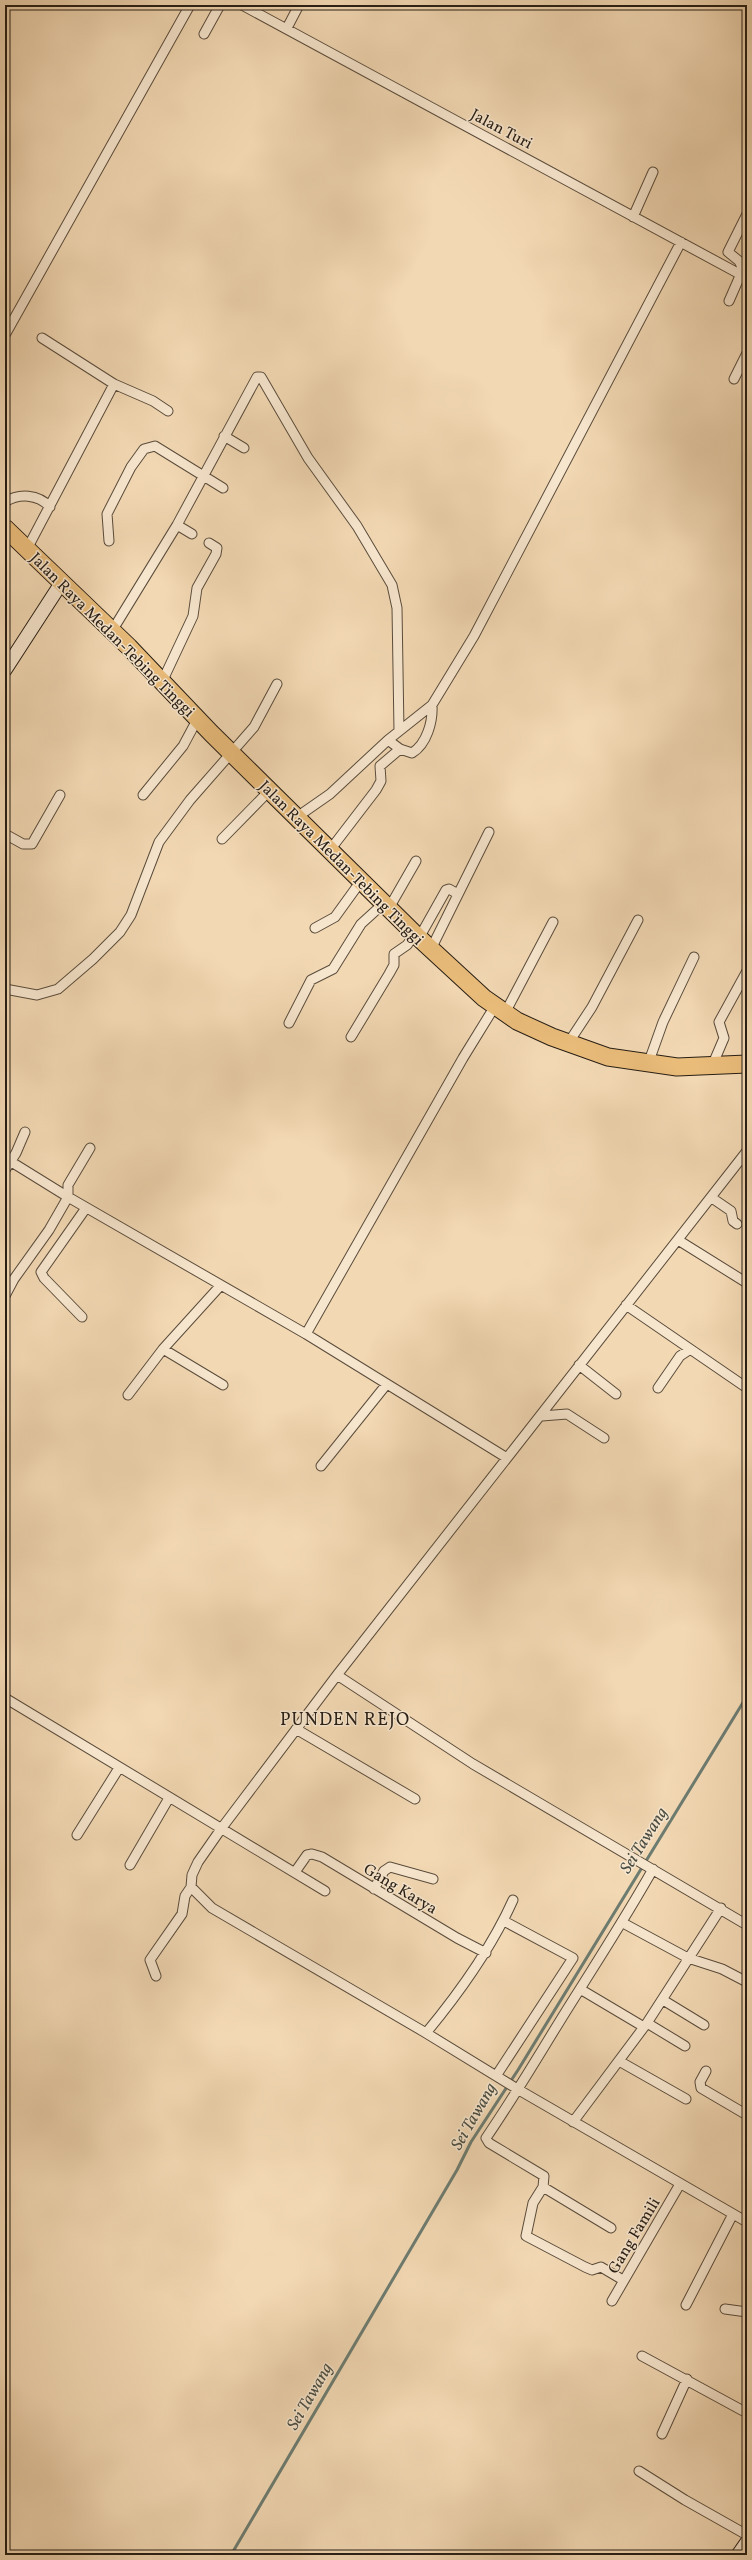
<svg xmlns="http://www.w3.org/2000/svg" width="752" height="2560" font-family="Vollkorn,serif">
  <rect width="100%" height="100%" fill="#f2d8b3"/>
  <filter id="stains"><feTurbulence type="fractalNoise" baseFrequency=".005" numOctaves="4"/><feColorMatrix values="0 0 0 0 .2 0 0 0 0 .09 0 0 0 0 .02 0 0 0 .5 -.17"/></filter>
  <radialGradient id="worn" r=".72"><stop offset=".6" stop-color="#630" stop-opacity="0"/><stop offset="1" stop-color="#630" stop-opacity=".3"/></radialGradient>
  <g fill="none" stroke-linecap="round" stroke-linejoin="round">
    <path stroke="#6d7c71" stroke-width="3" d="M231 2555 457 2170 471 2142 518 2070 747 1696"/>
    <g stroke="#5a4c3c" stroke-width="11">
      <path id="street" d="M242 5 747 278
        M287 28 299 5
        M204 34 220 5
        M633 217 653 172
        M729 301 743 269 739 261 728 252 747 214
        M5 335 190 5
        M42 338 114 384
        M734 379 747 353
        M224 436 244 448
        M5 502C19 493 38 494 50 507
        M177 525 192 534
        M109 541 107 514 131 467 144 449 155 446 223 488
        M27 549 114 384 153 401 168 411
        M112 631 177 525 257 377H261L308 458 357 526 392 585 397 608 399 731
        M162 682 193 616 197 588 216 554 217 548 209 543
        M400 749 412 753C427 744 433 721 432 705
        M143 795 183 746 198 718
        M297 817 330 794 388 740 432 705 474 636 681 242
        M5 834 23 844H32L60 795
        M222 839 270 790
        M330 850 376 790 381 781 380 766 400 749 388 740
        M389 908 416 861
        M315 928 335 917 361 881
        M419 938 446 890 449 889 458 894
        M431 949 489 832
        M5 989 37 995 58 989 93 959 120 932 131 915 159 842 190 800 254 727 277 684
        M505 1013 553 922
        M289 1023 311 980 333 969 361 924 384 903
        M351 1037 389 974 394 965V954L407 945 415 934
        M567 1045 592 1007 638 920
        M648 1064 663 1022 694 957
        M712 1066 724 1038 719 1022 747 971
        M5 1158 68 1197 306 1334 507 1458 747 1151
        M5 1170 16 1153 25 1132
        M712 1198 731 1211 733 1221 737 1224
        M678 1240 747 1283
        M5 1296 14 1279 49 1230 68 1197V1185L90 1148
        M626 1305 747 1388
        M82 1317 44 1278 41 1272 86 1208
        M306 1334 463 1058 495 1006
        M163 1349 223 1385
        M579 1365 616 1394
        M658 1388 680 1356 689 1350
        M128 1395 163 1349 221 1285
        M542 1416 567 1414 604 1438
        M507 1458 337 1675 221 1829 198 1862 192 1875 191 1887 212 1908 426 2033 519 2090 747 2222
        M321 1466 386 1385
        M337 1675 473 1764 747 1925
        M5 1698 325 1891
        M296 1729 415 1799
        M77 1835 119 1768
        M130 1865 169 1798
        M295 1872 307 1855 312 1854 322 1857 457 1938 486 1953
        M374 1889 384 1871 390 1867 433 1879
        M623 1923 688 1958 722 1969 747 1982
        M156 1976 150 1960 152 1957 182 1914 185 1896 191 1887
        M580 1989 644 2027
        M663 2000 704 2025
        M647 2023 685 2046
        M426 2033C460 1992 491 1949 513 1900
        M619 2061 686 2099
        M706 2071 700 2082 701 2088 747 2115
        M496 2076 573 1958 504 1921
        M573 2122 647 2023 721 1908
        M543 2187 533 2203 526 2236 585 2267 592 2270 601 2267 623 2280
        M611 2228 543 2187 544 2176 489 2143 486 2138C519 2090 548 2039 580 1989 605 1949 630 1910 653 1869
        M612 2301 680 2184
        M686 2305 733 2214
        M725 2309 747 2312
        M642 2356 747 2413
        M662 2434 687 2379
        M639 2471 685 2500 747 2535"/>
    </g>
    <g stroke="#271e15" stroke-width="15">
      <path id="secondary" d="M5 670 62 582
        M738 2555 747 2542"/>
    </g>
    <g stroke="#271e15" stroke-width="19">
      <path id="highway" d="M5 528 129 647 211 733 419 938 484 998 517 1021 552 1037 608 1057 677 1067 747 1064"/>
    </g>
    <use href="#street" stroke="#f7e6ce" stroke-width="9"/>
    <use href="#secondary" stroke="#f7e6ce" stroke-width="13"/>
    <use href="#highway" stroke="#e9bc7a" stroke-width="17"/>
  </g>
  <g text-anchor="middle" stroke-width="3" stroke-linejoin="round" paint-order="stroke">
    <g font-size="16" fill="#271e15" stroke="#f7e6ce">
      <text transform="translate(502 128) rotate(28)" y="6">Jalan Turi</text>
      <text transform="translate(113 634) rotate(45)" y="6">Jalan Raya Medan-Tebing Tinggi</text>
      <text transform="translate(342 862) rotate(45)" y="6">Jalan Raya Medan-Tebing Tinggi</text>
      <text transform="translate(401 1888) rotate(31)" y="6">Gang Karya</text>
      <text transform="translate(633 2235) rotate(-59)" y="6">Gang Famili</text>
    </g>
    <g font-size="17" font-style="italic" fill="#4a4d43" stroke="#f7e6ce">
      <text transform="translate(643 1840) rotate(-58)" y="6">Sei Tawang</text>
      <text transform="translate(473 2116) rotate(-60)" y="6">Sei Tawang</text>
      <text transform="translate(309 2396) rotate(-60)" y="6">Sei Tawang</text>
    </g>
    <g font-size="18" letter-spacing="1" fill="#271e15" stroke="#f7e6ce">
      <text x="345" y="1725">PUNDEN REJO</text>
    </g>
  </g>
  <rect width="752" height="2560" fill="none" stroke="#f2d8b3" stroke-width="20"/>
  <rect x="6" y="6" width="740" height="2548" fill="none" stroke="#271e15" stroke-width="2"/>
  <rect x="10" y="10" width="732" height="2540" fill="none" stroke="#271e15"/>
  <rect width="100%" height="100%" filter="url(#stains)"/>
  <rect width="100%" height="100%" fill="url(#worn)"/>
</svg>
